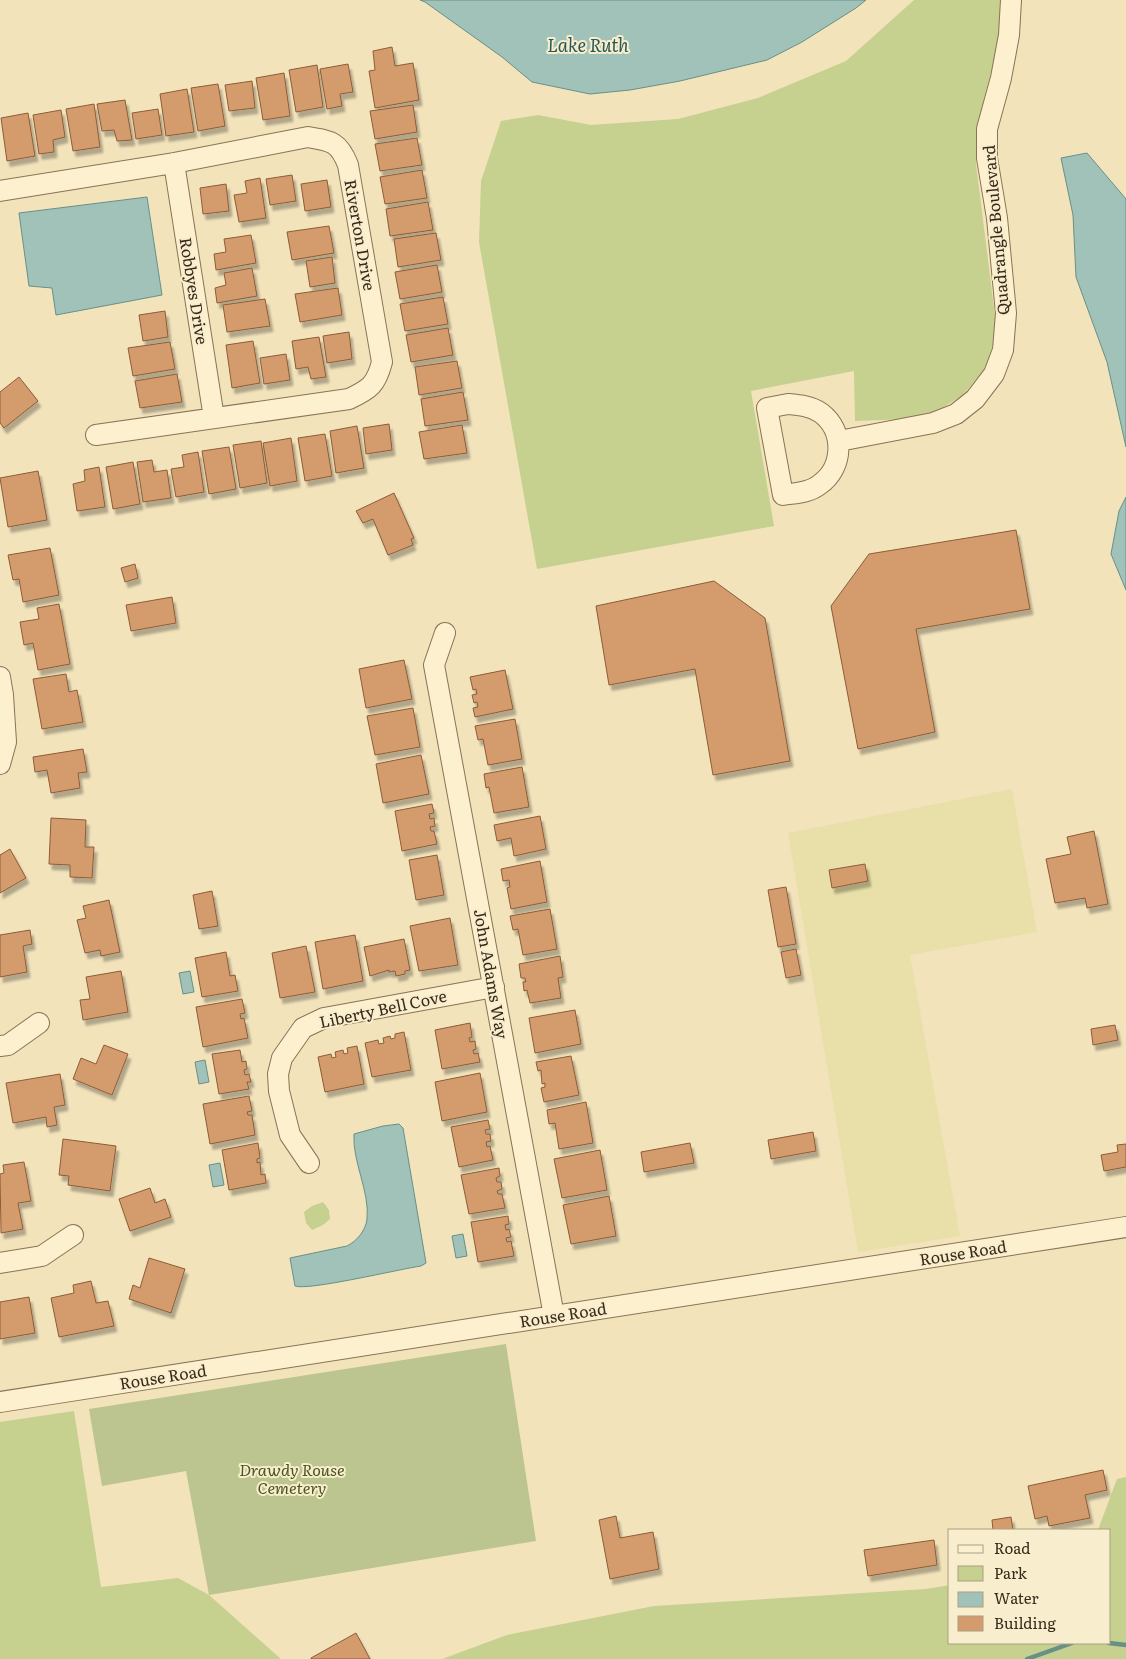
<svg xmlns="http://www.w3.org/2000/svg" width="1126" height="1659" font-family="Literata,serif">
  <defs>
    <filter id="shadow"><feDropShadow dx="3" dy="5.5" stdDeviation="1" flood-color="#0004"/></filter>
  </defs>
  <rect width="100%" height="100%" fill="#f2e3bb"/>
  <path fill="#e8e0a8" d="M1012 789 1037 932 910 955 960 1236 858 1252 788 833Z"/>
  <path fill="#c6d08f" d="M914 0H1003L997 51 984 98 976 164 997 332 986 367 963 395 939 410 908 419 855 421 854 371 751 391 774 526 537 569 479 242 481 181 501 121 538 115 591 125 678 119 758 98 846 61Z
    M323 1202 329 1210 330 1219 323 1225 312 1230 306 1223 304 1212 312 1206Z
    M74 1411 101 1587 178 1578 209 1595 281 1659H0V1422Z
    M1126 1477V1659H442L507 1635 654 1606 926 1589 950 1585V1643H1110V1530H1098L1117 1479Z"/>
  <path fill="#bcc48f" d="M506 1344 536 1541 209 1595 186 1471 102 1486 89 1409Z"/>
  <path fill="#a0c2b9" stroke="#679087" d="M420 0H866L856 8 802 42 767 60 680 81 630 90 590 94 532 82 502 57 425 2Z
    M1087 153 1126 199V447L1107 362 1076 277 1073 215 1061 158Z
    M147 197 162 295 56 315 52 288 29 286 19 213Z
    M1126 497V590L1111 554 1119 511Z
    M190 971 194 992 183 994 179 973Z
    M205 1060 209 1082 199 1084 195 1062Z
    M399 1124 403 1128 426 1263 421 1266C400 1269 308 1291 295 1286L290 1258 347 1246C357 1241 366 1230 367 1219 370 1192 352 1161 354 1134L383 1126Z
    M220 1163 224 1185 213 1187 209 1165Z
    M463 1234 467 1256 456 1258 452 1236Z"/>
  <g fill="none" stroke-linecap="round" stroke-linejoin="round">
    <path stroke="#679087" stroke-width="4.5" d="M1109 1643 1126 1645
      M1027 1659 1072 1643"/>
  </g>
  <path fill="#d49c6d" stroke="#8c5c37" filter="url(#shadow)" d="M392 47 395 66 413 63 419 100 375 108 369 71 375 70 373 51Z
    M348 64 353 92 340 94 342 106 327 109 320 69Z
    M317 65 323 107 296 112 289 70Z
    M284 73 290 116 263 120 256 78Z
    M252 81 255 108 229 111 225 85Z
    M218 84 225 126 198 131 191 88Z
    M187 89 194 132 166 136 160 94Z
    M125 100 132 140 117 141 114 130 102 131 97 104Z
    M94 104 100 147 73 151 66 109Z
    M413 105 417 132 375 139 370 111Z
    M158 109 162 135 136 139 132 113Z
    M61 110 65 137 53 140 54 152 39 154 33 115Z
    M28 113 35 156 7 161 1 118Z
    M417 138 422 165 380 171 375 144Z
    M422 170 427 198 385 204 380 177Z
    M292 175 296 201 270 205 266 179Z
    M260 178 266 218 239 222 234 195 247 193 245 181Z
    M327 180 331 207 305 211 301 184Z
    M226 184 229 211 203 214 200 188Z
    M428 202 433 230 390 236 386 209Z
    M329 226 334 253 292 260 287 232Z
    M436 233 441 260 398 267 394 239Z
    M251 235 256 263 216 270 214 254 226 252 224 239Z
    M332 257 335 283 310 287 306 261Z
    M437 265 442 292 400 299 395 272Z
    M252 268 257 296 217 303 215 288 226 285 224 273Z
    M338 288 342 315 300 322 295 294Z
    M443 297 448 324 405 331 400 304Z
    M265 299 270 326 227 332 223 305Z
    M165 311 168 337 143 341 139 315Z
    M448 328 453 355 411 362 406 335Z
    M349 332 352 359 327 363 323 336Z
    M319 337 326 377 311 379 308 367 296 369 292 341Z
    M253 341 260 383 232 388 226 345Z
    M170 342 175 369 133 376 128 348Z
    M286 354 290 380 264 384 260 358Z
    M457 361 462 388 419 395 415 367Z
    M177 374 182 402 140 408 135 381Z
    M19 377 38 401 4 428 0 423V392Z
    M463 392 468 420 425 426 421 399Z
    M389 424 392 450 366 454 363 428Z
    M462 425 467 453 424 459 419 432Z
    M357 426 364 468 336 473 330 431Z
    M325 434 332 476 305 481 298 438Z
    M291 438 297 481 270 486 263 443Z
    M261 441 267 483 240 488 233 445Z
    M229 447 236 489 209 494 202 451Z
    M198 452 204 492 176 497 171 469 184 467 182 455Z
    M152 460 154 472 167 470 171 498 143 502 137 462Z
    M133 462 140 504 113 509 106 467Z
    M99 467 105 507 77 511 73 484 85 481 84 470Z
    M38 471 47 520 8 527 0 478Z
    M394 493 414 538 411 539 413 545 388 555 373 519 363 523 356 511Z
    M1016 530 1030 609 916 629 935 732 858 749 831 606 869 554Z
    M50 548 59 595 23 602 19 579 13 580 8 555Z
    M135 564 138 578 125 582 121 568Z
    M714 581 765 618 790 761 713 775 695 669 609 685 596 606Z
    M172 597 176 623 131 631 126 605Z
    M59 604 70 664 38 670 33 643 24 645 20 622 39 619 37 608Z
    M404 660 412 699 366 708 359 669Z
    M505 670 513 709 475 717 473 708 478 707 477 702 474 703 472 695 477 694 476 689 473 690 470 677Z
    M66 674 69 692 77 690 83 722 42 729 33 679Z
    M413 708 420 747 375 755 367 716Z
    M515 719 522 759 488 765 483 739 478 740 475 726Z
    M83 749 87 772 78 773 80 788 51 793 47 770 35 772 33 757Z
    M421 755 429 794 383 803 376 764Z
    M522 767 529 807 494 813 489 787 486 788 484 774Z
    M432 804 434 813 429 814 430 819 434 818 435 826 430 827 431 831H434L437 844 402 851 395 811Z
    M540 816 546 849 514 856 511 838 497 841 494 825Z
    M51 818 86 820 85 847H94L92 878 70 877V865L49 864Z
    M1094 831 1108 904 1087 908 1085 898 1055 903 1046 859 1071 854 1067 837Z
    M10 849 26 878 0 893V855Z
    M437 855 444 895 416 900 409 860Z
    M540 861 547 902 511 909 507 888 510 887 509 880 503 881 501 869Z
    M865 864 868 881 832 888 829 870Z
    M786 887 796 944 778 947 768 890Z
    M212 891 218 926 199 929 193 895Z
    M109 900 120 952 101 956 100 950 85 953 77 920 86 918 83 906Z
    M550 909 557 949 523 955 518 929 513 930 510 916Z
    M450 918 458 965 419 971 410 926Z
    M30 930 32 944 23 946 27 972 0 977V935Z
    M355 935 363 981 323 989 315 942Z
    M404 939 410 970 405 971V974L396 976 395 971 389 972V970L370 976 364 947Z
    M306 946 315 992 280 998 272 953Z
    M796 949 801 975 786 978 781 952Z
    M226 952 230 976 235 975 238 991 202 997 195 958Z
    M560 956 563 977 558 978 561 998 530 1003 527 990 524 991 523 982H526L525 978H521L519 964Z
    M121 971 128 1012 83 1020 80 1000 90 999 86 977Z
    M242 999 245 1013 240 1014 241 1019 244 1018 248 1038 203 1047 196 1007Z
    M575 1010 581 1044 535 1053 529 1018Z
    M470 1023 472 1037 469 1038 470 1042 475 1041 476 1049 473 1050 474 1054 478 1053 480 1062 442 1069 435 1030Z
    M1115 1025 1118 1040 1093 1045 1091 1029Z
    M404 1032 411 1070 372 1077 365 1043 378 1040 379 1044 384 1043 383 1038 390 1036 391 1039 395 1038V1034Z
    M104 1045 128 1054 112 1095 73 1079 81 1058 96 1064Z
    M357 1046 364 1084 325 1092 318 1057 331 1054 332 1058 336 1057 335 1052 343 1050 344 1054 348 1053 347 1048Z
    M240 1050 242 1062 246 1061 247 1069 244 1070 245 1075 249 1074 251 1082H247L249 1089 219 1094 212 1054Z
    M571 1056 579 1095 544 1102 541 1088 545 1087V1083L542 1084 541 1070 538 1071 536 1062Z
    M480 1073 487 1112 442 1121 435 1082Z
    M60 1074 65 1105 54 1107 57 1125 47 1127 46 1117 13 1123 6 1083Z
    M249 1096 252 1111 247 1112 248 1115H252L255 1135 210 1144 203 1104Z
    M586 1102 593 1143 559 1149 555 1123 549 1124 547 1110Z
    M488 1120 490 1129 485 1130 486 1134H490L491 1141 486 1142 487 1147 490 1146 493 1160 459 1167 451 1127Z
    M813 1132 816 1151 771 1159 768 1140Z
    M63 1139 116 1146 110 1191 68 1185 69 1176 59 1175Z
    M258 1143 260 1158 257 1159V1163L260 1162 261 1175 265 1174 266 1183 229 1190 222 1150Z
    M690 1143 694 1163 644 1172 641 1152Z
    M1126 1144V1167L1104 1171 1101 1155 1118 1152 1117 1145Z
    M600 1150 607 1190 562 1198 554 1159Z
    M24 1162 31 1201 18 1203 23 1229 1 1233 0 1174 4 1173 3 1165Z
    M499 1168 500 1176 496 1178 497 1182H501L502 1189 497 1191 498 1194H502L505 1208 469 1214 461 1175Z
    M150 1188 155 1203 165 1199 171 1217 130 1231 119 1199Z
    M609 1196 616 1236 571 1244 563 1205Z
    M508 1216 509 1224 505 1225 506 1230 509 1229 511 1237 506 1238 507 1242 511 1241 514 1256 478 1262 471 1222Z
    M149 1258 185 1269 171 1313 129 1299 133 1285 140 1288Z
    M91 1281 96 1303 108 1301 114 1326 59 1337 51 1298 74 1293 73 1285Z
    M29 1297 35 1333 0 1339V1302Z
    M1103 1470 1107 1490 1085 1495 1090 1518 1049 1526 1047 1516 1035 1519 1028 1486Z
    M616 1516 620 1538 653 1532 659 1569 610 1579 599 1520Z
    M1011 1517 1013 1530H993L992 1520Z
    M934 1540 937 1565 868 1576 864 1550Z
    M356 1633 370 1659H311V1658Z"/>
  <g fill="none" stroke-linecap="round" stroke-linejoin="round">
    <g stroke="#8a7354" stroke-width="22">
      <path id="minor" d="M174 163 214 418
        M0 191 174 163 308 137C332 141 339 142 348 165L382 362C376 385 370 389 349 399L96 435
        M788 404C799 405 811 406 821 413 845 431 844 468 819 485 809 493 795 493 783 495L767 408Z
        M839 441 933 423 956 414 975 399 994 374 1003 350 1006 313 997 218 987 158V129L1001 78 1009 35 1011 0
        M445 633 434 665 554 1316
        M0 677 3 695 6 742 0 764
        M0 1046 8 1045 39 1023
        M309 1163 290 1135 279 1091 278 1074 282 1058 303 1028 324 1018 494 987
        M0 1263 42 1256 73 1235
        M0 1402 1126 1227"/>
    </g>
    <use href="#minor" stroke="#fcf0cf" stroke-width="20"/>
  </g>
  <g text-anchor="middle" stroke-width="4" stroke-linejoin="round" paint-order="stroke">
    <g font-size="16" fill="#382a1a" stroke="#f8edcc">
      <text transform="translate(996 230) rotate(-95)" y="6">Quadrangle Boulevard</text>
      <text transform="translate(360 235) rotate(80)" y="6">Riverton Drive</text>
      <text transform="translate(194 291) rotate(81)" y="6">Robbyes Drive</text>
      <text transform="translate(491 974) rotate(80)" y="6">John Adams Way</text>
      <text transform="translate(383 1009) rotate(-12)" y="6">Liberty Bell Cove</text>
      <text transform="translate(963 1253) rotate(-9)" y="6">Rouse Road</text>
      <text transform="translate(563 1315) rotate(-9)" y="6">Rouse Road</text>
      <text transform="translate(163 1377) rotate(-9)" y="6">Rouse Road</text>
    </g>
    <g font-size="16" font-style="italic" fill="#46561f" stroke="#f8edcc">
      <text x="292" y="1476">Drawdy Rouse<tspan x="292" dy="18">Cemetery</tspan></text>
    </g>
    <g font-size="18" font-style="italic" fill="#285958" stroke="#f8edcc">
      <text x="588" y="52">Lake Ruth</text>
    </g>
  </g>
  <rect x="948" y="1529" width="162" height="115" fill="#f8edcc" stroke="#ab9f85"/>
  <rect x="958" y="1545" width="25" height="8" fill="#fcf0cf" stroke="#ab9f85"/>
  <text x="994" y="1554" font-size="15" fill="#382a1a">Road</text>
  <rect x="958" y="1566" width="25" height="15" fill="#c6d08f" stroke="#ab9f85"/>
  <text x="994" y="1579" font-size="15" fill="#382a1a">Park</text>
  <rect x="958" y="1592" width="25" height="15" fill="#a0c2b9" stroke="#ab9f85"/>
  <text x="994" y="1604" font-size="15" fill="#382a1a">Water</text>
  <rect x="958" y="1616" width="25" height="15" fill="#d49c6d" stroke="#ab9f85"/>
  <text x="994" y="1629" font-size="15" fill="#382a1a">Building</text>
</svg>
